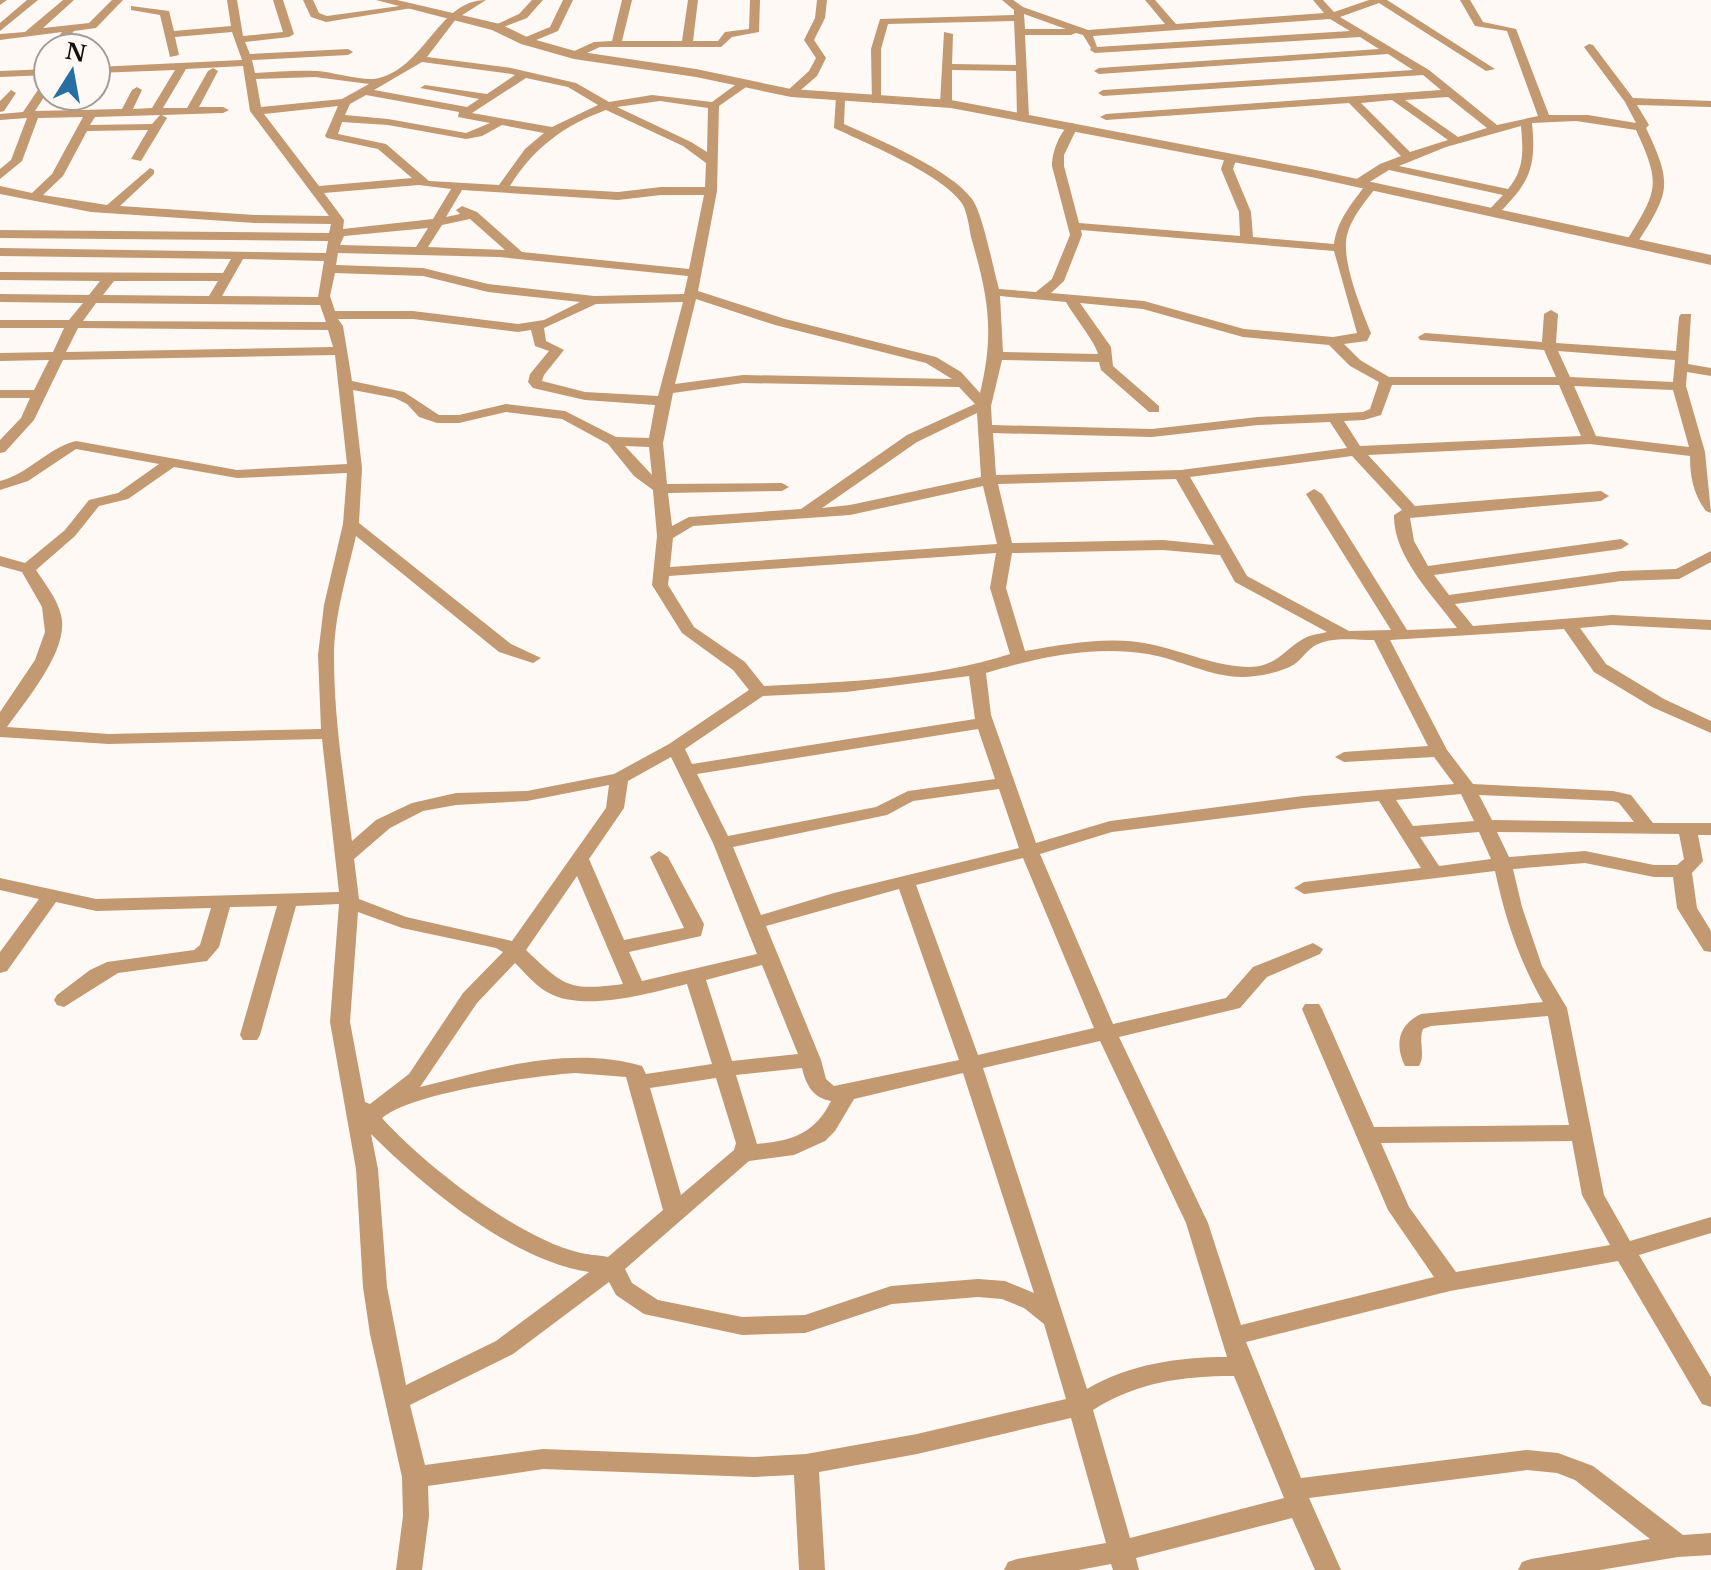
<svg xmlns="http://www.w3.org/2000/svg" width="1711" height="1570" font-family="'Libre Baskerville',serif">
  <rect width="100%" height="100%" fill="#fff9f5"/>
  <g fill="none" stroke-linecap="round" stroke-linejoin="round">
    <path fill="#c29971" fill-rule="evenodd" d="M0 0H7L0 5Z
      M27 0H38L0 31V23Z
      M63 0H74L43 28 89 23 112 0H123L96 28 74 31 60 48H50L62 32 0 40V34L25 32Z
      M227 0H237L243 36 283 32 273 0H283L294 34 289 37 245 42 250 54 348 49 353 52 348 55 252 60 255 73C275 72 297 70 317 71 333 72 365 82 379 78 426 66 439 0 486 0L456 19 427 57 511 68 576 83 609 102 652 95 712 102 738 83H746V87L719 106 717 191 698 291 785 319 936 357 961 372 980 393C995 332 988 296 971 237 969 226 967 210 961 202 941 174 866 143 834 128L836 97 845 99 844 124C879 140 950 169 972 199 983 214 993 268 999 289L1036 292 1052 279 1070 235 1052 166C1052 152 1060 130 1072 123L1078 126 1064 155V166L1079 223 1240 236 1239 212 1221 169 1225 157 1231 154 1237 157 1233 169 1251 212 1253 237 1334 244C1337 220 1353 202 1367 183H1375L1377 186C1366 201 1352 216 1347 235 1341 261 1361 308 1371 333L1367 341 1344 344 1360 360 1389 377H1556L1544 350 1420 340 1418 337 1425 333 1542 342 1544 314 1551 310 1558 314 1556 343 1676 351 1679 317 1681 314H1691L1688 364 1711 368V376L1687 372 1686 386 1705 452 1711 513 1706 511C1693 494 1690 476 1690 456L1590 444 1368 455 1415 506 1601 491 1609 496 1601 501 1410 518 1414 541 1428 566 1621 539 1629 544 1621 549 1434 575 1449 595 1621 571 1676 569 1711 551V562L1679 579 1621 581 1455 604 1473 626 1612 615 1711 620V630L1612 625 1580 628 1606 664 1664 699 1711 721V733L1652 707 1594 672 1564 629 1390 640 1447 750 1473 784 1613 791 1631 795 1653 823H1711V835H1698L1703 861 1692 873 1697 908 1711 931V952L1704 951 1677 908 1673 877H1654L1585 863 1513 869 1522 907 1542 966 1567 1008 1604 1195 1630 1241 1711 1217V1233L1639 1255 1711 1377V1407L1702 1404 1618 1261 1450 1291 1246 1342 1301 1478 1527 1450 1558 1453 1593 1466 1683 1535 1711 1533V1555L1678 1557 1600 1570H1518L1522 1562 1531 1559 1650 1539 1575 1480 1557 1473 1527 1470 1309 1498 1341 1570H1315L1292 1518 1136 1558 1139 1570H1113L1111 1564 1079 1570H1004L1008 1562 1017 1559 1106 1543 1071 1418 917 1454 819 1472 825 1570H799L794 1475 754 1477 543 1469 428 1486 429 1516 422 1570H396L403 1516 402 1477 370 1334 363 1287 356 1169 330 1022 339 904 296 906 260 1035 257 1040H243L240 1035 277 906 230 907 219 947 207 961 118 973 64 1007 57 1005 54 1000 57 995 90 970 107 962 194 950 200 945 211 908 96 911 56 902 7 971 0 973V952L39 899 0 890V878L96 899 339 892 322 739 109 744 0 737V712L35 660 45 632 42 607 22 572 0 566V556L25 563 65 530 89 500 118 493 159 464 76 449 28 481 0 490V481C29 474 47 448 76 441L237 470 347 464 335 355 63 360 34 420 5 452 0 453V440L21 418 30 398H0V390H34L49 360 0 361V353L53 352 64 328H0V320H69L83 303 0 302V294L89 295 100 281 0 280V272L223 273 231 259 0 256V248L326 253 328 241 0 238V230L329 233 331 224 255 223 91 212 0 194V186L32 193 52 174 83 117 38 118 22 161 0 179V169L11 160 27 118 0 120V114L23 112 44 81 48 80V91L35 111 122 109 132 90 137 87 142 90 133 109 152 108 175 70 96 73V67L242 60 232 32 175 37 179 55 170 57 160 15 131 10V6L169 11 174 31 231 26ZM422 62 511 74 515 75 487 94 425 85 420 88 479 99 467 107 374 90ZM243 66 250 111 329 216 255 215 120 206 154 174V170L150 168 107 205 43 195 63 176 87 131 148 130 131 159 141 161 167 118 162 115 223 113 229 110 223 107H199L218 71 213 68 208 71 187 108H163L186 69ZM315 77 369 84 342 99 261 107 256 79ZM526 78 568 87 598 105 552 127 472 113ZM366 95 459 112 458 117 490 123 466 133 388 119 345 115 350 104ZM660 101 708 108 707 152 691 142 617 107ZM338 106 325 136 327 138 378 149 412 178 319 186 264 114ZM606 110 683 146 706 163 705 187H661L618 192 510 186C533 148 565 125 606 110ZM160 115 152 124 90 125 95 117ZM342 122 388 125 466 139 482 136 502 125 544 133 525 149 499 185 429 181 386 144 338 134ZM419 185 451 189 433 219 343 229 344 220 324 193ZM462 190 618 200 661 195H704L689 269 522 252 477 212 462 206 456 210 460 214 446 217ZM470 219 505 250 428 247 442 225ZM428 228 416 247 340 245 344 236ZM1081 230 1334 251 1357 333 1333 337 1244 329 1144 301 1051 293 1064 281 1082 235ZM338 253 499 257 688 276 684 294 594 296 488 284 423 268 336 265ZM243 259 324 261 318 297 222 296ZM335 273 423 276 488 292 580 302 544 320 518 324 413 311H335L330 296ZM114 281H218L209 296 103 295ZM1000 296 1066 302C1073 315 1096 343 1098 354L1003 352ZM696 299 775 325 926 363 952 379 743 375 675 384ZM683 302 658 396 585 392 542 381 544 375 564 350 546 341 544 328 596 304ZM96 303 320 305 326 322 83 321ZM1080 303 1143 309 1243 337 1329 345 1350 366 1379 382 1370 409 1363 412 1258 417 1152 429 992 425 991 406 1002 360 1099 362 1101 370 1149 412H1159V406L1113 366 1111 347ZM338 319H413L518 332 531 330 535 346 549 351 530 374 528 382 533 388 585 400 655 405 649 438 616 437 565 411 506 404 459 415H439L404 392 352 381 343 326ZM78 328 328 330 333 347 66 352ZM1558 351 1675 360 1673 382 1570 377ZM743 383 959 387 975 404 907 435 801 509 689 517 672 526 668 493 782 491 789 487 782 483 667 484 663 443 673 393ZM1392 385H1559L1581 436 1360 446 1344 421 1364 420 1381 415ZM1574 386 1673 390 1689 447 1596 436ZM353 390 395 398 407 404 419 417 437 423H459L506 412 562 419 608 444 634 476 653 490 657 536 652 585 682 633 733 670 749 690 669 744 614 774 527 791 456 793 412 803 376 820 352 841C344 780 334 719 334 657 334 616 347 575 356 536L499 652 533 663 541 658 511 644 359 523 362 468ZM977 413 981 477 850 505 822 508 917 442ZM1330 422 1347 448 1181 470 996 475 993 433 1152 437 1258 425ZM625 446 649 447 652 475ZM1352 456 1402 510 1394 515C1393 556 1434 597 1457 628L1407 630 1322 494 1314 489 1306 494 1391 630 1349 631 1247 576 1190 477ZM174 467 237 478 347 473 343 524 324 605 318 655 321 729 109 734 7 727C26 700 70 649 61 615 57 598 45 584 36 570L75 536 99 506 128 499ZM1176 479 1214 545 1163 540 1012 543 998 484ZM983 486 997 544 670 567 673 538 693 526 850 515ZM1163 550 1220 555 1235 582 1327 632C1319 634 1309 635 1303 639 1284 650 1277 666 1250 667 1217 667 1186 652 1154 645 1112 635 1067 644 1025 651L1006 588 1012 553ZM996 553 990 588 1010 654C931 679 846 682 764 686L745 662 694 627 668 585 669 576ZM1374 640 1428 746 1344 752 1335 757 1344 762 1434 757 1454 784 1303 796 1110 821 1036 843 991 715 986 673C1038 657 1094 645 1148 654 1183 660 1219 682 1255 676 1267 675 1287 670 1296 663 1302 658 1307 651 1314 646 1330 636 1356 640 1374 640ZM969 676 975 719 692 764 685 749 763 696 846 692ZM978 729 995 779 908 791 876 807 728 836 697 774ZM671 757 713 843 757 954 642 981 629 952 701 936 704 924 668 857 659 851 650 857 684 928 624 940 589 859 624 808 628 781ZM609 785 606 808 512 941 406 917 359 899 354 859 390 828 423 811 456 805 527 801ZM999 789 1019 848 834 893 761 915 733 847 887 815 913 801ZM1461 794 1474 821 1413 826 1396 800ZM1479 795 1613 801 1619 803 1634 822 1492 820ZM1379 801 1421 868 1304 882 1294 888 1304 894 1495 871C1505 918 1519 960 1543 1002L1421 1014C1399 1024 1394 1044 1405 1066H1419C1426 1055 1418 1041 1423 1029L1431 1026 1548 1016 1569 1125 1374 1127 1322 1009 1319 1004H1305L1302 1009 1388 1210 1434 1277 1241 1325 1208 1223 1119 1037 1240 1008 1267 977 1320 954 1323 949 1313 943 1253 967 1226 998 1113 1024 1040 854 1112 832 1303 808ZM1479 832 1491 859 1439 866 1420 837ZM1497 832 1679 834 1684 859 1677 865H1654L1585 851 1509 857ZM1023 858 1094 1028 978 1055 916 885ZM577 876 623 984C568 991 565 987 526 950ZM899 889 959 1060 834 1086 826 1079 821 1060 766 926ZM358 912 402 928 496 948 503 952 463 993 409 1074 370 1104 365 1102 350 1022ZM515 963C525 973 535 985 547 992 582 1013 650 993 687 984L712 1064 646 1074 642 1066C570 1045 491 1069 420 1087L477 1003ZM762 965 798 1054 732 1061 706 980ZM1100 1041 1186 1223 1227 1357C1179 1357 1129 1364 1087 1389L983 1068ZM802 1068C806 1085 813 1098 831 1101 815 1134 791 1141 757 1144L736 1075ZM575 1073 626 1077 663 1210 608 1257C598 1255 587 1255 577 1252 517 1237 423 1164 382 1118 412 1093 532 1076 575 1073ZM963 1073 1034 1293 1005 1281 978 1279 891 1286 805 1315 742 1317 658 1300 632 1283 625 1269 749 1161 794 1155 825 1141 835 1131 854 1099ZM716 1078 736 1143 734 1150 681 1195 650 1088ZM371 1134C425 1188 512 1260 589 1272L496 1341 406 1385 387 1287 378 1169ZM1572 1141 1582 1195 1610 1245 1456 1272 1409 1207 1381 1143ZM609 1282 616 1295 644 1314 742 1335 805 1333 892 1304 978 1297 1002 1299 1024 1308 1044 1324 1066 1399 917 1434 806 1454 754 1457 543 1449 425 1465 410 1405 513 1354ZM1234 1376 1284 1498 1130 1538 1093 1410C1137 1382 1183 1376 1234 1376Z
      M303 0H313L319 13 327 16 407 5 412 8 326 22 311 17Z
      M532 0H543L527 18 496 30 491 27 519 14Z
      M563 0H573L558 31 529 43H521V39L550 27Z
      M622 0H632L622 41H682L688 0H698L693 41H718L725 32 749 29 750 0H760L759 32 732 37 721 47H600L578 57H570V53L594 42 612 41Z
      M817 0H827L825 18 814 40 826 58 817 76 795 95H787V91L809 71 816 58 804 40 815 18Z
      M1002 0H1013L1023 7 1088 30 1165 24 1145 0H1155L1176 24 1324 13 1313 0H1323L1334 12 1369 0H1387L1495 69 1486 71 1379 3 1340 17 1429 70 1497 125 1538 116 1507 31 1475 26 1460 0H1470L1483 22 1516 29 1549 115H1588L1636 123 1625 102 1584 47 1589 44 1593 45 1633 98 1711 101V107L1637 105 1649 125 1646 128C1673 185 1670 192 1636 245L1632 246 1626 242C1657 191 1662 186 1636 130L1576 121 1532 123C1535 155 1534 175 1512 199 1506 206 1501 212 1493 216L1487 212 1503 195 1389 170 1363 186H1355V180L1380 164 1401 156 1349 103 1106 120 1100 117 1106 114 1441 90 1423 75 1103 96 1098 93 1103 90 1413 70 1388 54 1099 74 1094 71 1099 68 1379 49 1360 37 1095 53 1090 50 1091 48 1083 35 1076 33 1071 35H1025L1029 117 1023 120 1017 117 1016 71 952 70V104L946 107 940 104 944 32 953 34 952 64 1016 65 1014 21 888 24 881 49V101L872 103 871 49 880 19 1014 15V10ZM1024 14 1066 29H1025ZM1330 19 1350 31 1097 47 1093 36ZM1448 97 1487 128 1458 137 1405 100ZM1392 100 1448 140 1410 152 1361 103ZM1521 126C1523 150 1525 169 1508 189L1399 166 1446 147Z
      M48 69V75L0 77V71Z
      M11 90 16 93 4 111 0 112V101Z"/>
    <path fill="#c29971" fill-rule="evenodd" d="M376 0H397L500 24 529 38 575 51 696 69 791 89 951 100 1311 169 1711 255V265L1311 177 951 108 791 97 696 77 574 59 521 44 492 30Z"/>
  </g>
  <g transform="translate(72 72) rotate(11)"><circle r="38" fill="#fff9f5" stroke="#a39c97" stroke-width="2"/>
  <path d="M0-6L14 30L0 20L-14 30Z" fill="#276fa3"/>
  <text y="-12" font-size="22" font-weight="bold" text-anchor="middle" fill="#1a100a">N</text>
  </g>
</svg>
